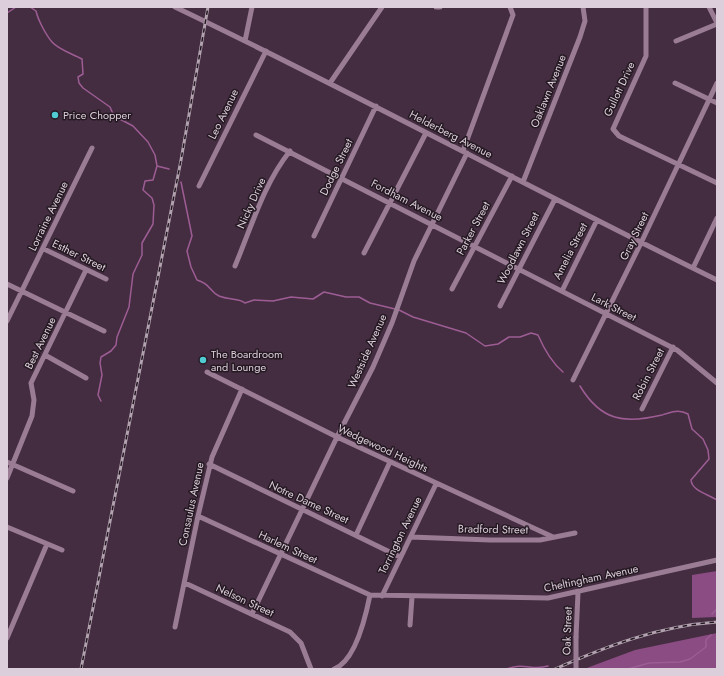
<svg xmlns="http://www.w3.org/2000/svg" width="724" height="676" font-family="Jost,sans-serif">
  <rect width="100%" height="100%" fill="#442d40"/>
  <path fill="#8a4c82" d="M717 571V617L692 618V575Z
    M717 633V669H584L635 650Z"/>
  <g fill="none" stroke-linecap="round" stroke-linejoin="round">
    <path stroke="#9d5d94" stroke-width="1.5" d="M30 7 36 11C38 20 46 35 52 42 59 50 73 54 82 59L83 74 78 77 79 83 83 88 110 107 114 116 133 126 148 142 155 155 157 166 169 169
      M7 13 16 7
      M181 182 192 236 187 251 191 267 197 280C211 284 209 291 219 296 228 300 240 298 245 303L254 300 273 301 291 297 313 299 324 292 346 297H359L370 303 395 309
      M399 310 413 317 466 333 485 346 498 344 509 337H520L531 333 538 335C544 349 551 362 563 372
      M580 386C601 421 624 424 662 415 671 412 679 409 688 414L692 429 703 439 708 450 709 459 691 480C692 491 708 494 717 500
      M101 401 98 395 102 375 100 363 101 357 111 351 116 345 117 337 129 307 133 274 142 255V243L153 224 154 205 152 198 143 190 145 181 153 180 157 166
      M712 614 717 609
      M507 669C524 662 532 671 548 666
      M628 669 649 663 680 662 690 659 706 647V640L711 635"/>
    <path stroke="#9a7c95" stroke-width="5" d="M175 7C357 94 535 191 717 280
      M436 7H440
      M646 7V56L613 129 619 136 717 183
      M709 7 717 23
      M245 41 252 7
      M676 41 717 24
      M330 83 382 7
      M675 83 717 103
      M256 135 677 350 717 383
      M463 151 513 15 510 7
      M523 182 580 37 585 21 583 7
      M199 186 266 51
      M314 236 376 106
      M44 249 106 279
      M364 253 426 133
      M235 266C251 228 264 183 290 151
      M693 268 717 218
      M7 284 104 331
      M452 289 512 176
      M562 291 597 220
      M500 306 555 199
      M7 321 92 148
      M45 355 86 378
      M207 372 337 437 553 537
      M573 380 641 243 717 83
      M642 409 673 347
      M7 462 73 491
      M209 464 400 557
      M7 478 32 416 34 400 31 383 86 270
      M198 516 370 595 548 598 717 560
      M7 527 62 550
      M356 535 390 462
      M411 537 490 540H540L575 533
      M185 583 290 632 301 643 311 669
      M382 596 436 484
      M252 614 337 437 373 367 392 323 414 261 467 153
      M410 625 412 597
      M175 627 198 516 212 457 242 389
      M576 637 578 593
      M7 638 47 544
      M334 669C356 661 366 615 370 595"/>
    <g stroke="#b2a1af" stroke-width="3">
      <path id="rail" d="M81 669 181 160 208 7
        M555 669C607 646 659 626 717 622"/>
    </g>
    <use href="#rail" stroke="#241922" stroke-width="1.5" stroke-dasharray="4.5" stroke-linecap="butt"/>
    <path stroke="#9a7c95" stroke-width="5" d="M576 669V637"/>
  </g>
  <g fill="#51ccd3" stroke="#241922" stroke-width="1.5">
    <circle cx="55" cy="115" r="4"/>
    <circle cx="203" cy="360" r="4"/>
  </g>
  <g text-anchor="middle" stroke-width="3" stroke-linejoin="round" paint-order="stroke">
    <g font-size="11" fill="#dcceda" stroke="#241922">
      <text transform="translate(619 89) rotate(-65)" y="4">Gullott Drive</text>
      <text transform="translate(548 91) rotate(-68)" y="4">Oaklawn Avenue</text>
      <text transform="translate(223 114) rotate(-64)" y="4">Leo Avenue</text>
      <text transform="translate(451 134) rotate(27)" y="4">Helderberg Avenue</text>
      <text transform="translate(336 167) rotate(-64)" y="4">Dodge Street</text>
      <text transform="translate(407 200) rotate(27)" y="4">Fordham Avenue</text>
      <text transform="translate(251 203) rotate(-66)" y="4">Nicky Drive</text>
      <text transform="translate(48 216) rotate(-64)" y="4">Lorraine Avenue</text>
      <text transform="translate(473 228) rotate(-62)" y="4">Parker Street</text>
      <text transform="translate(634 236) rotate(-64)" y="4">Gray Street</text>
      <text transform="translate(518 248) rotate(-63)" y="4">Woodlawn Street</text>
      <text transform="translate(570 251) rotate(-63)" y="4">Amelia Street</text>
      <text transform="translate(79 255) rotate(26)" y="4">Esther Street</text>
      <text transform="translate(614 307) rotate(27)" y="4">Lark Street</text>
      <text transform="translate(40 343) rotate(-64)" y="4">Best Avenue</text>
      <text transform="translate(367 351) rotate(-66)" y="4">Westside Avenue</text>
      <text transform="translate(648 374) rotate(-63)" y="4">Robin Street</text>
      <text transform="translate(383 448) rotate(25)" y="4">Wedgewood Heights</text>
      <text transform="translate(309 502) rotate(25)" y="4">Notre Dame Street</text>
      <text transform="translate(191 504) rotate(-78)" y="4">Consaulus Avenue</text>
      <text transform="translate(493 529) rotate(1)" y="4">Bradford Street</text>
      <text transform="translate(400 535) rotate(-64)" y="4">Torrington Avenue</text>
      <text transform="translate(288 547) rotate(25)" y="4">Harlem Street</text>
      <text transform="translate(591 578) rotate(-12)" y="4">Cheltingham Avenue</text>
      <text transform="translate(245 600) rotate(25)" y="4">Nelson Street</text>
      <text transform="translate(567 631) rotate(-88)" y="4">Oak Street</text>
    </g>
    <g font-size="11" fill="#dcceda" stroke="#241922" text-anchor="start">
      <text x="63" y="119">Price Chopper</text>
      <text x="211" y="358">The Boardroom<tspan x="211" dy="13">and Lounge</tspan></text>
    </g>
  </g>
  <rect width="724" height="676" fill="none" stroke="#dcceda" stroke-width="16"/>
</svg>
